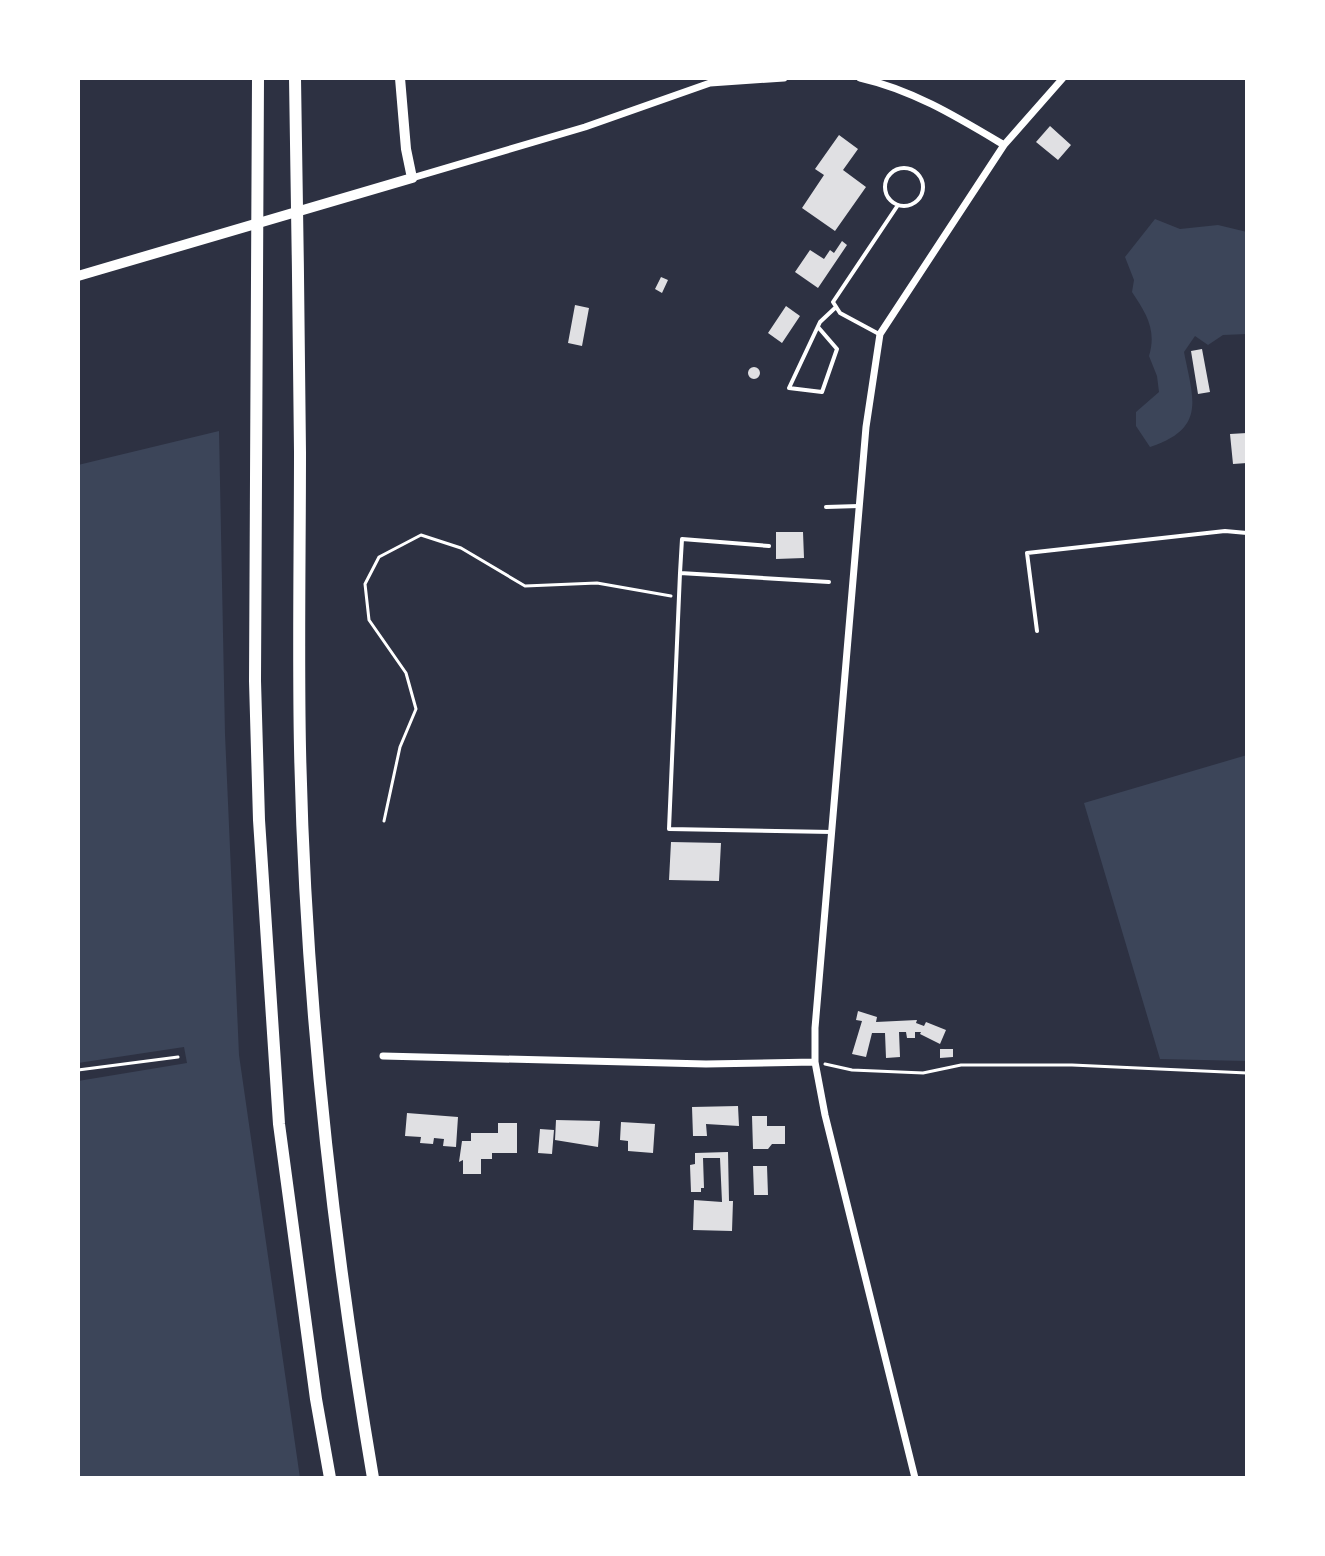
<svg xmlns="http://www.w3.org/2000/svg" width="1325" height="1556" font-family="'Asap Condensed',sans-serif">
  <rect width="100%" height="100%" fill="#2d3142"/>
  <path fill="#3c4559" d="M1155 219 1180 229 1218 225 1247 232V334L1223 335 1208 345 1195 336 1184 352C1193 399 1207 428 1150 447L1136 426V412L1159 392 1157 376 1149 356C1157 330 1146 313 1132 292L1134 280 1125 257Z
    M219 431 225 734 239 1055 300 1478H78V1081L187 1063 184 1047 78 1063V465Z
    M1247 755V1061L1160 1059 1084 803Z"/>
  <path fill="#e0e0e3" d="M1050 126 1071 145 1058 160 1036 142Z
    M839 135 858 149 843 170 866 187 835 231 802 208 824 175 815 169Z
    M842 241 847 245 818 288 795 272 810 250 824 259 830 250 834 253Z
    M661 277 668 280 662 293 655 289Z
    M575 305 589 308 582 346 568 343Z
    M786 306 800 316 782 343 768 333Z
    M1202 349 1210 392 1198 394 1191 351Z
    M748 373a6 6 0 1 1 12 0a6 6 0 1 1-12 0Z
    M1247 433V463L1233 464 1230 434Z
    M776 532H803L804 558 776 559Z
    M671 842 721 843 719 881 669 880Z
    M858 1011 877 1017 876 1022 917 1020 916 1023 924 1026 926 1022 946 1030 940 1044 920 1034 921 1032H915V1038H907L906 1032H899L900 1057 886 1058 885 1033H872L866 1057 852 1054 862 1021 856 1020Z
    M940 1049H953V1057L940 1058Z
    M738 1106 739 1126 706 1124 707 1136H693L692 1107Z
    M407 1113 458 1117 456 1147 443 1146 444 1139 434 1138 433 1144 420 1143 421 1137 405 1136Z
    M752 1116H767V1126H785V1144H772L768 1149H753Z
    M556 1120 600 1121 598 1147 555 1140Z
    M621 1122 655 1124 653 1153 628 1151V1141L620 1140Z
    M498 1123H517V1153H492V1159H481V1174H463V1160L459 1162 462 1141H471V1133H498Z
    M540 1129 554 1130 552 1154 538 1153Z
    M728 1152 729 1201H733L732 1231 693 1230 694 1200 722 1202 720 1158H703L704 1188H701V1192H691L690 1165 695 1164V1153Z
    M753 1166H767L768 1195H754Z"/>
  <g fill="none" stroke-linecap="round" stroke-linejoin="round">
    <path stroke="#fff" stroke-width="3" d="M384 821 400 747 416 709 406 673 369 620 365 584 379 557 421 535 461 548 525 586 597 583 671 596
      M825 1064 852 1070 923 1073 961 1065H1072L1247 1073
      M78 1070 178 1057"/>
    <path stroke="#fff" stroke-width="4" d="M885 187a19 19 0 1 1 38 0a19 19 0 1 1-38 0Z
      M818 327 837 349 822 392 789 388 820 322 836 307
      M879 334 840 313 833 302 898 205
      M826 507 859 506
      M680 573 682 539 769 546
      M829 582 680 573 669 829 832 832
      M1037 631 1027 553 1225 531 1247 533"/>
    <path stroke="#fff" stroke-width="7" d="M860 78C913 90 957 117 1004 145
      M412 178 585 127 710 83 784 78
      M383 1056 706 1064 815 1062
      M915 1478 825 1115 815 1062V1028L866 427 880 334 1004 145 1063 78"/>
    <path stroke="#fff" stroke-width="10" d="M78 276 412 178 406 149 400 78"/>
    <path stroke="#fff" stroke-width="12" d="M258 78 255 681 259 820 279 1124 316 1399 330 1478
      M295 78C297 203 299 327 300 452 300 551 298 650 300 748 305 993 332 1237 373 1478"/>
  </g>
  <rect width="1325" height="1556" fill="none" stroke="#ffffff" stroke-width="160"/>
</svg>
